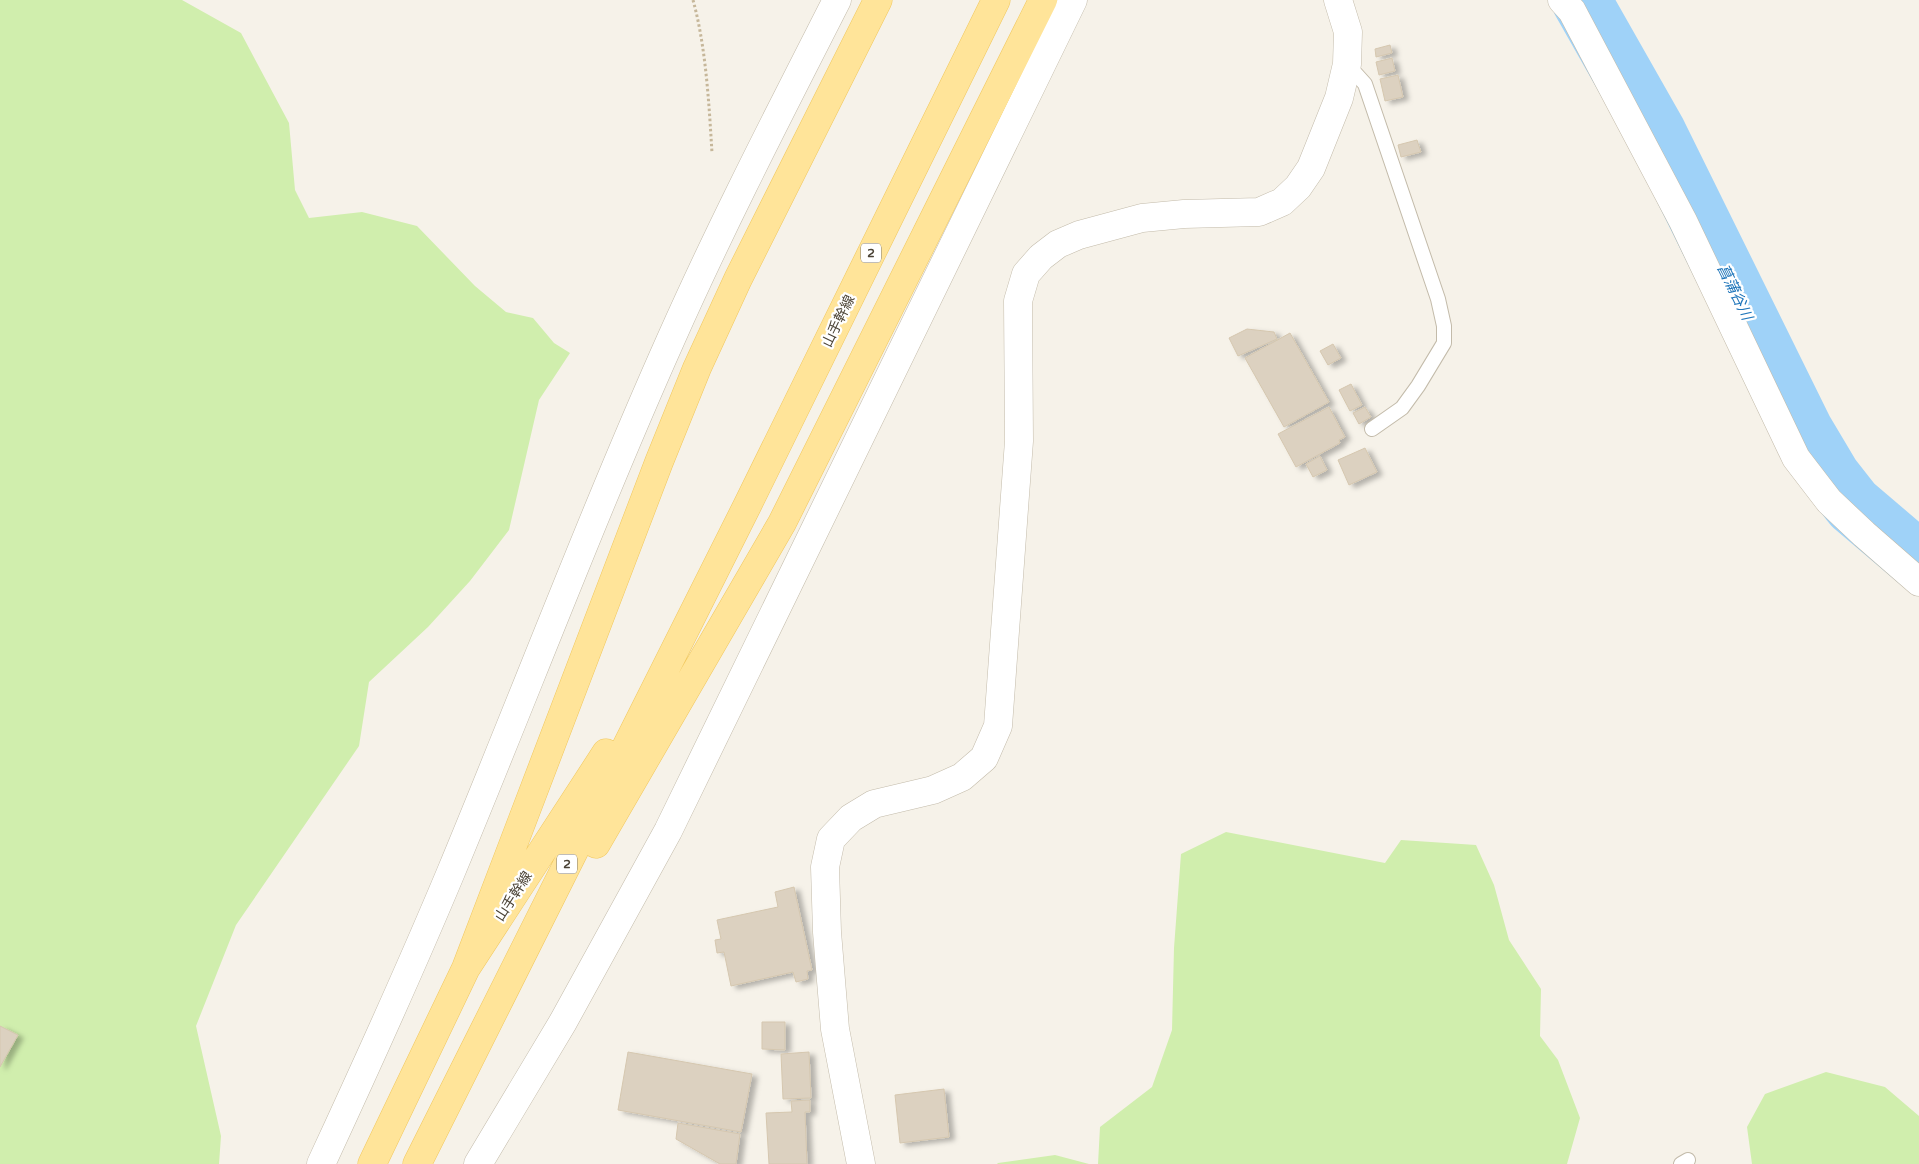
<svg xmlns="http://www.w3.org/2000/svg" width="1919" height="1164" font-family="'Varela Round','Noto Sans JP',sans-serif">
  <defs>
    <filter id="shadow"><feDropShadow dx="5.5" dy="3" stdDeviation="2.5" flood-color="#0004"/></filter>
  </defs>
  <rect width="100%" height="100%" fill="#f6f2e9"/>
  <path fill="#d0eead" d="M0 0H182L241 33 289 123 295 190 309 218 362 212 417 226 475 286 506 312 533 318 554 343 570 353 539 400 509 530 470 581 428 627 369 682 359 746 236 925 196 1026 221 1136 219 1164H0Z
    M1226 832 1385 863 1401 840 1476 845 1494 885 1509 940 1541 989 1540 1036 1558 1060 1580 1118 1567 1164H1098L1100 1127 1152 1087 1172 1030 1174 948 1181 854Z
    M1826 1072 1885 1087 1919 1116V1164H1752L1747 1127 1765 1094Z
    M1055 1155 1089 1164H997L998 1163Z"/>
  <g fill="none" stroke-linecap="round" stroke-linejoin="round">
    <path stroke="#9fd2f8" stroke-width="60" d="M1581 0 1656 132 1803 430 1831 477 1853 505 1919 561"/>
  </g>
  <path fill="#dcd1c0" stroke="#d5c7af" filter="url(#shadow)" d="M1390 45 1392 53 1376 57 1375 49Z
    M1392 58 1395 71 1379 75 1376 62Z
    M1398 75 1403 97 1385 101 1380 79Z
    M1417 140 1421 152 1401 157 1398 145Z
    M1247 329 1274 332 1277 339 1238 356 1229 338Z
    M1290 333 1329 402 1284 427 1245 358Z
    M1333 344 1341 358 1328 365 1320 351Z
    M1351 384 1362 405 1350 411 1339 390Z
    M1329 407 1345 437 1339 440 1340 443 1296 467 1278 434Z
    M1365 407 1371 417 1359 424 1353 413Z
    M1365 448 1377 472 1349 485 1338 460Z
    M1320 456 1327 470 1313 477 1306 464Z
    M794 887 812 970 807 971 808 979 796 982 793 972 731 986 724 952 717 953 715 940 721 939 717 920 778 907 775 892Z
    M762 1022H785V1050L762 1049Z
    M0 1026 18 1035 0 1067Z
    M628 1052 752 1074 741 1132 618 1110Z
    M809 1052 811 1098 783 1099 781 1054Z
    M944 1089 949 1137 900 1143 895 1095Z
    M810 1100V1112H805L807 1164H769L766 1113 792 1112 791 1101Z
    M678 1123 740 1134 736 1164H720L676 1139Z"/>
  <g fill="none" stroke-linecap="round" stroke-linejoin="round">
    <g stroke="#c3bbaa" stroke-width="16">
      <path id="lane" d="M1347 64 1365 84 1438 299 1444 326V343L1418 386 1402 408 1372 429
        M1681 1164 1688 1160"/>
    </g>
    <g stroke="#c3bbaa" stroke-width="29">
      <path id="street" d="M1562 0 1572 11 1683 221 1796 458 1829 501 1864 534 1919 582
        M321 1164C366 1067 410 970 451 872 525 694 593 514 671 339 722 224 780 112 837 0
        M478 1164 563 1022 668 831 1073 0
        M861 1164 835 1029 827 932 825 867 831 839 851 818 874 804 933 790 962 777 984 758 998 726 1019 441 1018 301 1026 274 1041 257 1058 244 1079 235 1142 218 1184 214 1259 212 1282 202 1298 187 1311 168 1339 98 1347 64 1348 32 1338 0"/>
    </g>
    <g stroke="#f1c75c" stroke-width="29">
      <path id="primary" d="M596 844 782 523 1043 0
        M466 968 659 462 697 368 738 279 878 0
        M372 1164 466 968 606 753
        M417 1164 747 506 996 0"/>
    </g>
    <path stroke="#c6b79a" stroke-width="3" stroke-dasharray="2.5 2.5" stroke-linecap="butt" d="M693 0C706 47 709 104 712 153"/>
    <use href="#lane" stroke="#fff" stroke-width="14"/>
    <use href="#street" stroke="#fff" stroke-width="28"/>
    <use href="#primary" stroke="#ffe499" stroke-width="28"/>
  </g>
  <g text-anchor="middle" stroke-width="4.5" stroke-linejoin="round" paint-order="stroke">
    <g fill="#fff" stroke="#817b72" stroke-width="1">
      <rect x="861" y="243.5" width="20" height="19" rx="4"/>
      <rect x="557" y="854.5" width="20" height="19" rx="4"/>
    </g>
    <g font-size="12" font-weight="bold" fill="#4b4336">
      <text x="871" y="257">2</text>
      <text x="567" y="868">2</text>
    </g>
    <g font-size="14" fill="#4b4336" stroke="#fff">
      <text transform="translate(838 321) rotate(-64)" y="5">山手幹線</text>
      <text transform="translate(513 896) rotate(-57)" y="5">山手幹線</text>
    </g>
    <g font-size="15" font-style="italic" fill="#2177bb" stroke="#fff">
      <text transform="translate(1735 292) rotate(64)" y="5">菖蒲谷川</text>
    </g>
  </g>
</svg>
